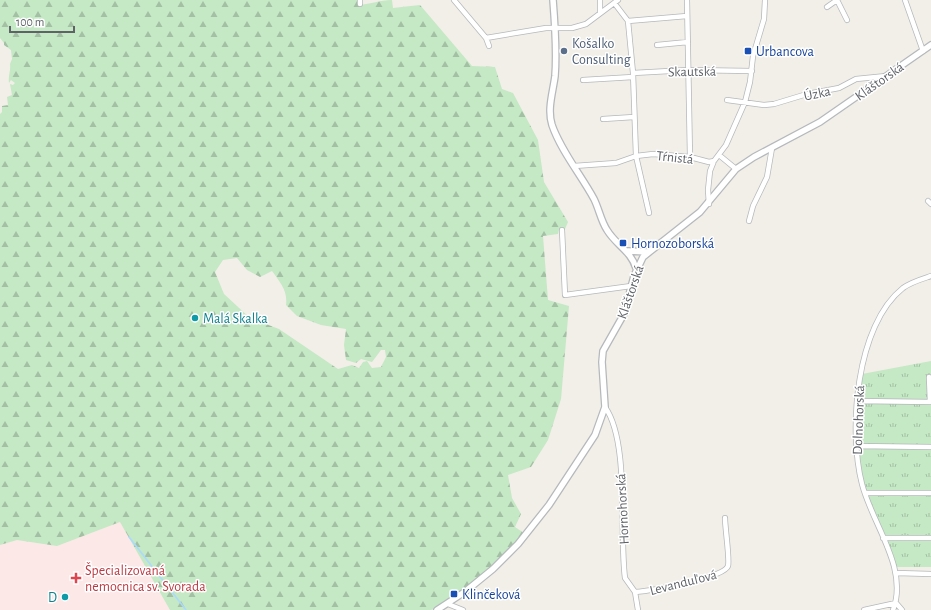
<svg xmlns="http://www.w3.org/2000/svg" width="931" height="610" font-family="'Alegreya Sans',sans-serif">
  <defs>
    <pattern id="grass-tufts" width="24" height="20" patternUnits="userSpaceOnUse"><rect width="24" height="20" fill="#c5e8c5"/><path d="M3 7l-1-3M5 7V3M7 7l1-3M15 17l-1-3M17 17v-4M19 17l1-3" fill="none" stroke="#a3c0a4"/></pattern>
    <pattern id="forest-firs" width="22" height="20" patternUnits="userSpaceOnUse"><rect width="22" height="20" fill="#c5e8c5"/><path d="M5 1l3.5 6h-7zM16 11l3.5 6h-7z" fill="#a3c0a4"/></pattern>
  </defs>
  <rect width="100%" height="100%" fill="#f1efe8"/>
  <path fill="#fce8e6" d="M120 522 170 610H0V545L17 540 57 546Z"/>
  <path fill="url(#grass-tufts)" d="M931 361V567H896C884 535 867 502 861 469 855 438 861 404 862 374Z"/>
  <path fill="url(#forest-firs)" fill-rule="evenodd" d="M0 0H357L359 5C371 4 380 0 392 0L393 8 420 5 472 66 495 67 502 89 513 93 538 140 544 182 568 222 565 229 559 230 558 234 543 236 548 300 569 306 561 399 548 440 531 467 508 475 512 498 521 514 515 527 524 533 504 557 463 592 431 610H170L120 522 57 546 17 540 0 545V114L2 112V106L8 105 7 97 12 95 10 84 13 85 15 83 11 80 9 83C8 76 11 70 10 64L12 59 11 50 4 45V43L0 38ZM237 258 247 270 260 277 272 271C280 282 288 291 286 305L297 316 321 325 346 329 344 345 346 360 356 363 361 359 372 362 381 350H385L386 357 381 367 372 368 367 361 363 362 359 368 352 365 338 369 279 329 250 318 224 294 215 272 223 260Z"/>
  <g fill="none" stroke-linecap="round" stroke-linejoin="round">
    <path stroke="#aadaff" stroke-width="1.5" d="M129 537 186 610"/>
    <g stroke="#b5b8bc" stroke-width="6">
      <path id="minor" d="M360 0V4
        M454 0 486 38 546 28H572L586 24 618 0
        M600 0V13
        M687 0 690 157
        M837 0 847 20
        M905 0 923 51
        M615 4 628 21 633 73 636 156 649 213
        M827 7 837 0
        M628 21 687 16
        M486 38 489 46
        M657 45 688 42
        M633 73 688 70 752 71
        M583 80 633 77
        M727 100 764 105 774 104 807 94 839 88 856 79 886 76
        M603 119 634 117
        M719 155 736 169
        M574 166 616 163 636 156 653 154 690 157 709 162 714 161
        M928 201 931 204
        M709 204 708 190 710 171 714 161 726 145 745 102 750 82 753 56 764 19 765 0
        M749 221 753 206 767 177 772 148
        M562 230 565 295 631 286
        M929 377 930 402
        M857 401 931 402
        M605 407C630 442 619 534 625 578L635 592 638 610
        M856 446 931 447
        M865 493H931
        M883 538H931
        M896 573 931 574
        M635 592C649 591 724 578 728 566 730 560 725 528 725 518
        M448 604 463 610
        M864 610 896 603 902 610
        M893 610C909 568 872 524 862 484 848 430 856 325 903 288 911 282 922 279 931 276"/>
    </g>
    <g stroke="#b5b8bc" stroke-width="8">
      <path id="tertiary" d="M553 0C555 25 557 51 555 76 553 92 547 109 552 125 561 151 581 175 594 199 599 209 601 221 607 230 616 245 631 251 636 268
        M628 251 648 252
        M437 610 466 591 493 569 518 544 549 505 595 435 605 407 602 362 603 351 624 314 634 276 643 257 700 212 736 169 754 157 820 122 931 45"/>
    </g>
    <use href="#minor" stroke="#fff" stroke-width="4.5"/>
    <use href="#tertiary" stroke="#fff" stroke-width="5.5"/>
  </g>
  <circle fill="#5c6f8a" stroke="#fff" stroke-width="1.5" cx="564" cy="51" r="4"/>
  <g fill="#1a4fb4" stroke="#fff" stroke-width="1.5">
    <rect x="744" y="47" width="8" height="8" rx="2"/>
    <rect x="619" y="239" width="8" height="8" rx="2"/>
    <rect x="450" y="590" width="8" height="8" rx="2"/>
  </g>
  <g fill="#0f9aa8" stroke="#fff" stroke-width="1.5">
    <circle cx="195" cy="318" r="4"/>
    <circle cx="65" cy="597" r="4"/>
  </g>
  <path fill="#e0444e" stroke="#fff" stroke-width="1.5" d="M74 572h4v4h4v4h-4v4h-4v-4h-4v-4h4z"/>
  <g text-anchor="middle" stroke-width="3" stroke-linejoin="round" paint-order="stroke">
    <g font-size="14" fill="#4e5e75" stroke="#fff" text-anchor="start">
      <text x="572" y="48">Košalko<tspan x="572" dy="16">Consulting</tspan></text>
    </g>
    <g font-size="14" fill="#164399" stroke="#fff" text-anchor="start">
      <text x="756" y="56">Urbancova</text>
      <text x="631" y="248">Hornozoborská</text>
      <text x="462" y="599">Klinčeková</text>
    </g>
    <g font-size="14" fill="#5f6368" stroke="#fff">
      <text transform="translate(692 71) rotate(-1)" y="5">Skautská</text>
      <text transform="translate(879 81) rotate(-35)" y="5">Kláštorská</text>
      <text transform="translate(817 93) rotate(-12)" y="5">Úzka</text>
      <text transform="translate(675 157) rotate(6)" y="5">Tŕnistá</text>
      <text transform="translate(630 292) rotate(-71)" y="5">Kláštorská</text>
      <text transform="translate(858 420) rotate(-88)" y="5">Dolnohorská</text>
      <text transform="translate(622 509) rotate(-93)" y="5">Hornohorská</text>
      <text transform="translate(683 582) rotate(-14)" y="5">Levanduľová</text>
    </g>
    <g font-size="14" fill="#0d838f" stroke="#fff" text-anchor="start">
      <text x="203" y="323">Malá Skalka</text>
      <text x="57" y="602" text-anchor="end">D</text>
    </g>
    <g font-size="14" fill="#be3a42" stroke="#fff" text-anchor="start">
      <text x="85" y="575">Špecializovaná<tspan x="85" dy="16">nemocnica sv. Svorada</tspan></text>
    </g>
  </g>
  <path d="M10 26v6h64v-6" fill="none" stroke="#5f6368" stroke-width="2"/>
  <text x="16" y="26" font-size="12" fill="#5f6368" stroke="#ffffff" stroke-width="3" paint-order="stroke">100 m</text>
</svg>
